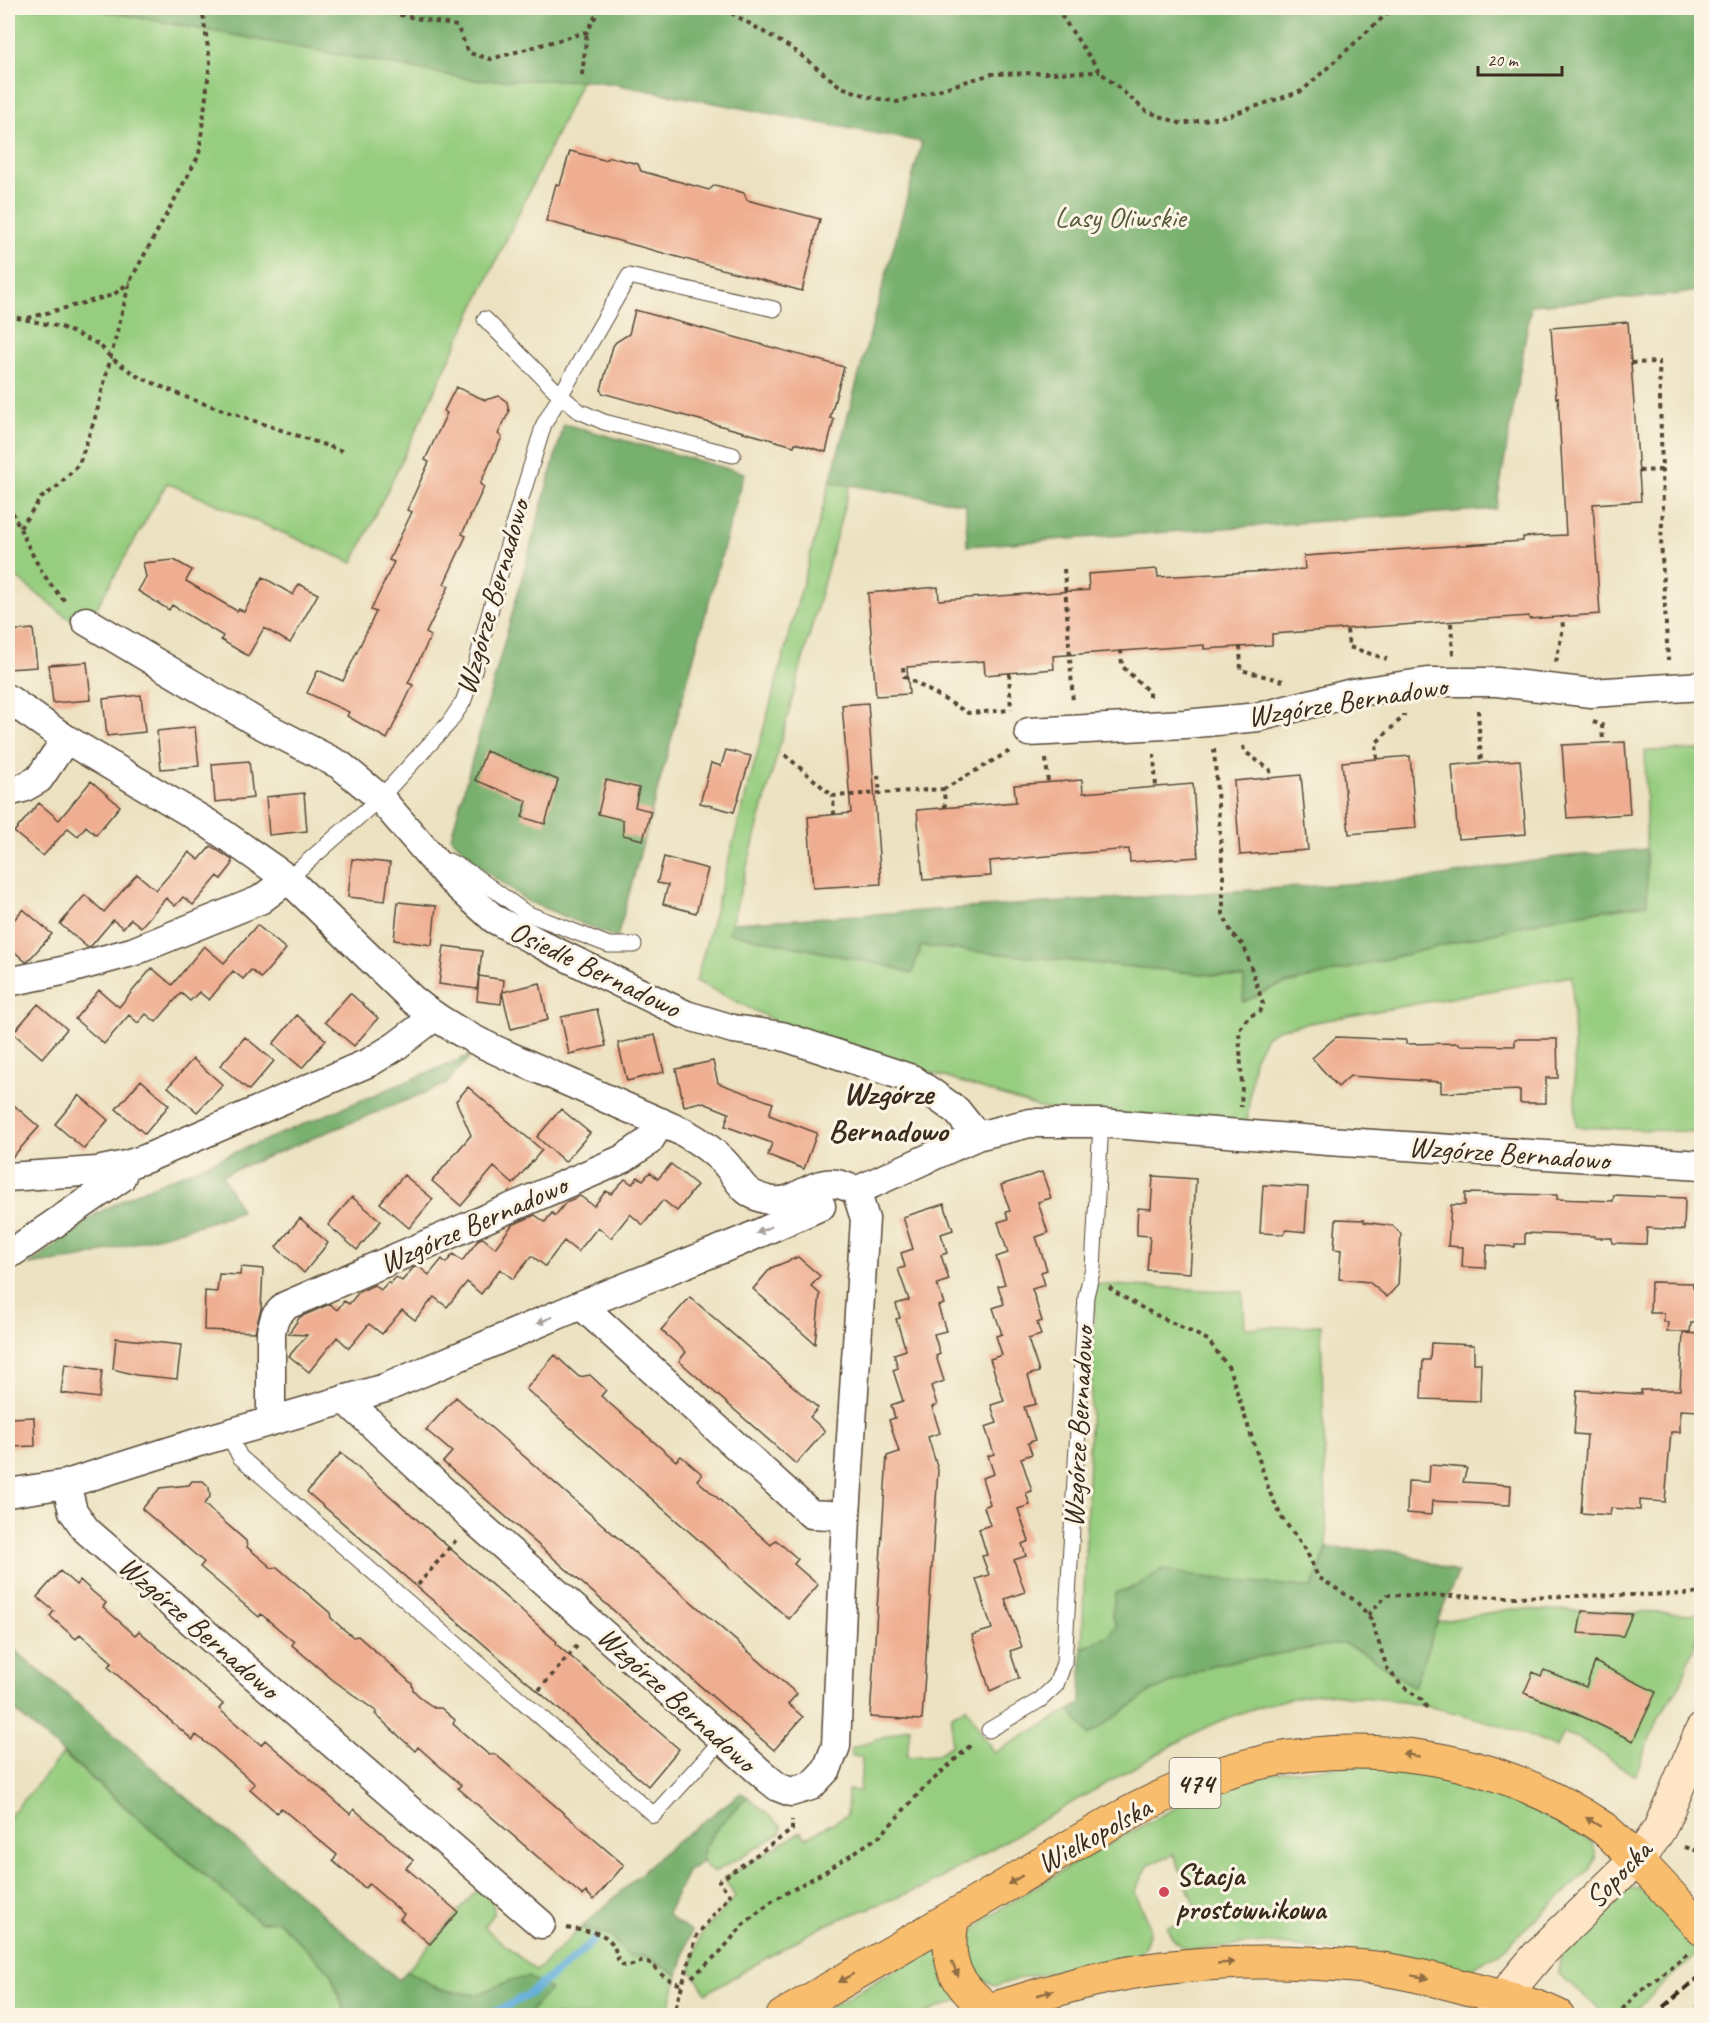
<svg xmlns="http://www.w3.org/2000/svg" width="1709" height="2023" font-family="Caveat,sans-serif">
  <rect width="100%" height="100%" fill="#fcf5e5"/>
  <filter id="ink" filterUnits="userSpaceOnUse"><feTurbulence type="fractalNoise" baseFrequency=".0167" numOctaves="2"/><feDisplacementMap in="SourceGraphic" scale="12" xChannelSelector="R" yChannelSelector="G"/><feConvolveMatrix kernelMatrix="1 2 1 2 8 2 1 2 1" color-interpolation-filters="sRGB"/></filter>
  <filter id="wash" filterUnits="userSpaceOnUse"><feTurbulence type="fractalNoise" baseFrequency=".008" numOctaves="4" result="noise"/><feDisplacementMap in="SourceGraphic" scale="24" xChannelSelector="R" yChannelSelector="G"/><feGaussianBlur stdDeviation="1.35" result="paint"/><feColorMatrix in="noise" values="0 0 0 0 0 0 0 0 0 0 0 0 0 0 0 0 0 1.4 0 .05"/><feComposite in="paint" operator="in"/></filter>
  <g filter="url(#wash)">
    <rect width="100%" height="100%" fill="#ece2c1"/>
    <path fill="#96cd7f" stroke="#687c4e" stroke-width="1.5" d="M8 8H88L476 80H582L353 563 167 483 94 612 77 625 8 571Z
      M830 482 850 485 729 933 893 967 912 974 921 946 1245 978 1244 1002 1274 987 1561 916 1647 904 1645 751 1701 750V1132L1576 1127 1572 976 1282 1028 1266 1036 1254 1059 1247 1122 1044 1109 783 1025 696 981Z
      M1095 1284 1243 1292 1245 1328 1321 1325 1327 1548 1312 1588 1192 1576 1163 1569 1137 1587 1115 1593 1112 1616 1116 1625 1110 1636 1082 1648Z
      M1511 1609 1701 1614V1626L1681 1684 1658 1718 1635 1776 1580 1739 1563 1733 1556 1748C1495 1719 1416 1700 1348 1696 1338 1695 1327 1693 1316 1694 1270 1700 1228 1716 1187 1737L927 1886 822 1926 706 1993 691 1970 700 1936 735 1897 724 1878 801 1832 806 1838 847 1815 848 1790 860 1791 862 1757 851 1756 852 1748 910 1727 907 1757 937 1755 951 1745 952 1715 966 1707 994 1753 1070 1710 1089 1735 1151 1692 1212 1665 1343 1643 1369 1655 1376 1661 1414 1687 1437 1622Z
      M63 1754 259 1922 278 1921 330 1972 343 2007V2015L8 2016V1818Z
      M1357 1765 1414 1772 1483 1786 1561 1824 1592 1842C1597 1853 1596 1860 1590 1870L1498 1954 1468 1970 1327 1950 1263 1943 1190 1950C1178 1945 1171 1940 1167 1927L1200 1919 1174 1854 1149 1864 1135 1892C1147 1921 1159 1931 1136 1958L1024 1977 996 1986 985 1981 977 1974 970 1963 969 1943 972 1933 990 1915 1078 1861 1214 1787 1278 1772Z
      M748 1797 782 1827 780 1834 713 1873 702 1861C702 1839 732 1812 748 1797Z
      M1631 1888 1641 1889 1699 1952 1629 2015H1606L1558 1973 1562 1949 1622 1894Z
      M478 1889 493 1902 494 1914 484 1927 536 1971 581 1928 610 1936 622 1949 644 1956 678 1975 667 2015 527 2016 549 1989 509 1981 476 1995 439 1989 407 1971Z
      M936 1946 960 1999 921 2015 816 2016Z"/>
    <path fill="#78b06e" stroke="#5a6d46" stroke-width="1.5" d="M88 8H1701V290L1673 295 1531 305 1496 509 967 546 966 504 830 482 922 142 614 84 582 80H476Z
      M564 424 744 473 617 938 527 901 484 870 451 837Z
      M1646 849 1647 904 1561 916 1274 987 1243 1002 1244 978 921 946 912 974 893 967 729 933 732 923 1425 879 1558 857Z
      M471 1055 446 1084 222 1175 241 1211 203 1224 81 1258 29 1265 96 1214 134 1194Z
      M1327 1548 1398 1551 1458 1573 1437 1622 1414 1687 1376 1661 1369 1655 1343 1643 1212 1665 1151 1692 1089 1735 1070 1710 1081 1704 1082 1648 1109 1636 1116 1625 1112 1616 1115 1593 1137 1586 1163 1569 1192 1576 1312 1588Z
      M8 1644 399 1980 407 1971 439 1989 476 1995 509 1981 528 1977 550 1989 527 2015H343V2007L330 1972 278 1921 259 1922 8 1705Z
      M741 1793 748 1797C732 1812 702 1839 702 1861L687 1872 667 1914 676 1922 691 1931 678 1975 644 1956 629 1957 610 1936 581 1928 670 1847Z"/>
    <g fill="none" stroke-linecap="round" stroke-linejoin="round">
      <path stroke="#62afdb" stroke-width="8" d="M488 2016 526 1996 570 1962 595 1939"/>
    </g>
    <g id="blocks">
      <path fill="#efae91" d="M570 151 604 160 610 157 638 164 641 171 709 190 715 185 744 193 747 200 820 219 802 291 546 221 556 184 560 185Z
        M635 310 844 367 830 418 834 419 826 452 795 443 794 446 602 393 601 390 613 346 616 342 629 334Z
        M1628 322 1641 501 1593 504 1600 614 1529 619V616L1272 634V645L1204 649V645L1053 656 1054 669 985 675 984 661 907 667 909 694 876 696 868 593 938 587 939 600 1089 590 1088 574 1157 569 1158 577 1305 569 1304 556 1523 541V537L1566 535 1558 397 1556 398 1551 328Z
        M456 387 485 400 499 396 507 402 509 412 498 434 502 437 480 484 484 487 462 534 466 536 444 584 449 586 426 633 431 636 408 683 413 685 387 739 347 716 349 712 307 693 318 670 343 681 376 612 371 610 394 562 389 560 412 512 407 510 429 462 425 460 447 413 444 411Z
        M174 560 192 570 186 581 237 611 239 609 244 612 263 577 293 595 299 584 318 594 290 643 264 628 248 656 221 640 223 636 172 605 169 610 138 591 146 577 143 563Z
        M33 629 37 667 8 669V631Z
        M87 662 91 700 53 703 49 665Z
        M141 695 145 732 107 736 103 699Z
        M868 703 881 884 813 888 808 817 851 813 842 705Z
        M195 727 199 766 161 769 157 731Z
        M1625 742 1630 814 1567 818 1562 745Z
        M726 750 751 756 734 812 700 803 711 763 721 766Z
        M486 751 558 780 545 824 522 817 527 801 475 780Z
        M1410 756 1416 828 1349 834 1342 762Z
        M1520 760 1526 834 1458 839 1452 765Z
        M249 761 253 798 215 802 212 764Z
        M1301 775 1308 850 1240 855 1234 781Z
        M606 780 639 788 635 807 651 811 643 840 623 835V820L598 814Z
        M1082 780 1083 793 1193 784 1198 857 1130 862 1129 849 990 861 991 876 923 880 917 810 1016 802 1014 785Z
        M91 781 120 806 96 835 86 826 78 836 68 828 43 856 14 832 39 803 59 820Z
        M304 793 307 831 269 835 266 797Z
        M211 846 232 860V865L221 879 218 876 193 905 183 897 175 906 166 898 141 927 131 919 123 928 113 920 91 946 87 947 60 924 85 895 104 912 137 874 156 890 189 852 199 860Z
        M664 857 708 869 696 913 663 904 668 885 657 883Z
        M352 859 390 863 385 901 348 897Z
        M398 902 436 906 432 945 394 940Z
        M23 909 52 934 28 961 26 962 8 946V927Z
        M257 925 286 949 261 978 251 970 243 979 233 971 209 1000 199 992 190 1001 181 993 156 1022 146 1014 138 1023 129 1015 104 1044 75 1019 99 990 119 1007 152 968 172 985 204 946 224 963Z
        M444 946 482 951 477 989 439 984Z
        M479 976 504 980 503 992 540 983 548 1020 511 1029 502 992 501 1004 477 1001Z
        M350 993 378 1018 354 1046 325 1022Z
        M38 1004 67 1029 42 1058 13 1033Z
        M597 1009 606 1046 569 1054 561 1017Z
        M297 1015 326 1040 302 1068 273 1044Z
        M655 1035 664 1072 627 1081 618 1043Z
        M245 1037 274 1061 249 1090 220 1066Z
        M1336 1037 1406 1040V1044L1459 1043V1045L1515 1046V1039H1557L1558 1078H1546V1103H1520V1090L1441 1093V1082L1350 1076 1338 1087 1312 1058Z
        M193 1059 223 1085 197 1112 168 1087Z
        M713 1061 718 1083 773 1103 769 1115 817 1133 804 1169 768 1155 772 1143 725 1126 729 1113 701 1102 684 1106 676 1069Z
        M141 1080 169 1105 145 1134 116 1109Z
        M468 1087 542 1150 513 1184 494 1167 461 1206 432 1181 471 1135 456 1101Z
        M79 1095 108 1120 84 1149 55 1124Z
        M8 1100 39 1127 10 1160H8Z
        M561 1109 590 1133 565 1162 537 1137Z
        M671 1164 697 1185 677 1211 663 1200 643 1225 630 1214 611 1238 598 1227 578 1252 564 1241 545 1266 532 1256 513 1279 500 1269 481 1294 467 1282 447 1307 434 1297 415 1320 402 1310 382 1334 369 1324 349 1348 337 1337 309 1372 289 1356 307 1335 288 1334 300 1317 330 1304 337 1310 344 1301 349 1304 359 1292 374 1285 381 1290 388 1282 390 1284 396 1277 402 1281 413 1268 418 1266 429 1275 442 1259 446 1263 453 1254 462 1261 479 1239 483 1238 495 1248 512 1225 535 1215 545 1222 552 1213 555 1216 566 1202 580 1196 594 1206 606 1191 611 1194 625 1179 632 1184 638 1177 643 1180 650 1172 658 1179Z
        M1042 1172 1051 1198 1038 1202 1048 1233 1036 1237 1047 1270 1041 1272 1045 1285 1032 1289 1042 1321 1037 1323 1041 1335 1028 1339 1039 1372 1028 1375 1036 1404 1024 1407 1035 1440 1028 1443 1032 1454 1021 1458 1032 1491 1026 1493 1030 1505 1018 1509 1029 1541 1022 1544 1026 1556 1014 1560 1025 1592 1005 1599 1022 1647 1010 1651 1019 1678 990 1691 972 1635 992 1629 976 1579 989 1575 982 1556 987 1555 979 1529 990 1525 984 1507 990 1504 982 1478 994 1474 988 1456 994 1454 985 1427 997 1423 991 1405 1004 1401 990 1359 1002 1355 996 1336 1002 1334 993 1308 1004 1304 998 1286 1005 1284 996 1257 1008 1253 998 1222 1008 1219 1006 1212 1010 1211 1001 1185Z
        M404 1175 433 1199 409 1228 380 1203Z
        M1153 1176 1196 1179 1190 1273 1147 1270 1150 1236 1137 1235V1223L1138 1208 1151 1209Z
        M1263 1185 1308 1187 1305 1232 1287 1230 1283 1234 1260 1233Z
        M1465 1193 1557 1195V1199L1613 1201 1614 1195 1685 1198 1684 1230 1647 1228 1646 1244 1612 1243V1238H1595V1236L1525 1233V1244H1515V1247L1487 1245 1485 1268 1462 1267 1463 1247 1448 1246 1451 1205H1465Z
        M352 1197 381 1221 357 1250 328 1225Z
        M944 1204 953 1230 941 1234 947 1253 941 1255 949 1280 937 1284 944 1304 938 1306 946 1331 934 1334 940 1354 936 1356 944 1381 931 1386 937 1405 932 1407 940 1433 928 1437 938 1470 922 1720 870 1717 887 1456 899 1452 889 1420 895 1418 891 1405 903 1401 893 1370 898 1368 894 1354 906 1350 896 1319 900 1318 896 1304 909 1300 898 1269 905 1267 901 1253 913 1249 903 1217Z
        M300 1218 328 1243 304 1273 276 1247Z
        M1336 1219 1364 1220V1222L1393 1226 1401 1234 1398 1285 1387 1297 1369 1282 1339 1279 1341 1250 1334 1249Z
        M798 1257 820 1276 811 1286 820 1294 815 1344 753 1289 771 1268Z
        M241 1267 263 1269 261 1309 255 1332 204 1330 205 1291 217 1292 219 1274 240 1275Z
        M1651 1282 1693 1283V1287L1701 1288V1323H1691L1690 1332H1667L1668 1322H1664V1313H1650Z
        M690 1297 818 1408 810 1417 825 1431 796 1464 679 1361 686 1352 661 1330Z
        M1683 1333 1701 1334V1411L1680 1410V1432H1671L1665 1502 1640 1500V1510L1611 1508 1610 1515 1581 1513 1587 1435 1574 1434 1577 1390 1641 1394V1390H1680Z
        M116 1338 181 1345 177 1379 136 1375 113 1369Z
        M1431 1343 1474 1345V1363H1481L1480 1401 1421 1399 1423 1360H1430Z
        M555 1355 579 1377 590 1375 606 1390 601 1396 676 1461 681 1456 702 1474 697 1480 771 1545 776 1540 798 1559 794 1564 818 1585 789 1619 526 1389Z
        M65 1364 102 1370 99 1398 61 1393Z
        M456 1397 797 1694 788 1704 803 1717 774 1750 443 1462 452 1452 426 1430Z
        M34 1417 35 1446 8 1447V1418Z
        M341 1453 557 1642 556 1644 679 1749 648 1786 307 1492Z
        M1430 1465 1467 1468 1463 1482 1511 1485 1510 1505 1432 1501 1431 1515 1407 1513 1408 1481 1429 1482Z
        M192 1481H203L209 1487 210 1497 204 1504 246 1541 247 1547 259 1557 272 1568 277 1567 330 1613 331 1618 341 1627 353 1637 358 1636 401 1674 412 1684 413 1690 423 1700 435 1708H441L455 1720 453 1724 489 1755 495 1754 624 1865 594 1900 586 1892 583 1896 458 1788 461 1785 418 1747 415 1751 375 1714 377 1712 333 1680 292 1645 294 1642 261 1614 259 1617 200 1567 204 1562 142 1509 160 1488 189 1485Z
        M60 1571 76 1585 80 1580 93 1592 106 1603 103 1607 135 1635 139 1631 223 1704 219 1709 261 1745 265 1740 350 1814 354 1809 413 1860 406 1868 458 1912 430 1944 400 1919 404 1914 369 1884 365 1888 333 1861 337 1855 281 1808 277 1813 250 1789 255 1784 213 1748 196 1735 193 1740 108 1667 112 1662 80 1634 76 1639 50 1616 54 1611 37 1597Z
        M1582 1611 1609 1613 1632 1614 1623 1636 1578 1633Z
        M1595 1662 1656 1692 1633 1741 1577 1714 1524 1693 1533 1672 1541 1676 1544 1670 1586 1687Z"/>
    </g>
  </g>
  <g filter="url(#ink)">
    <use href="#blocks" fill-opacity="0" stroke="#564636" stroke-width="1.5"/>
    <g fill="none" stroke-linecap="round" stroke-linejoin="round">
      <g stroke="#564636" stroke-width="17">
        <path id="lane" d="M485 319 560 395 579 411 604 422 733 455
          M439 865 449 861 471 873 526 913 609 945H634
          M288 879 380 798 449 723 463 702 473 675 516 515 544 424 629 276 774 309
          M228 1434 240 1457 654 1815 723 1739
          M989 1730 1040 1700 1056 1685 1064 1663 1086 1296 1093 1268 1101 1123"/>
      </g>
      <g stroke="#564636" stroke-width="31">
        <path id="street" d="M86 621 256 722 340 765 380 798 451 880 494 919 550 949 686 1015 733 1029 782 1036 912 1079 957 1111 977 1136
          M8 699 66 739 209 824 288 879 412 999C453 1033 501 1053 550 1074 595 1094 640 1113 685 1133 699 1141 712 1150 723 1161 740 1178 739 1193 768 1200 794 1206 804 1187 825 1184 837 1182 846 1186 856 1191
          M1029 732 1185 724 1259 717 1352 693 1428 682H1497L1591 693 1702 686
          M8 792 23 788 39 779 66 739
          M8 982 62 971 132 952 260 900 288 879
          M8 1177 97 1171 126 1165 145 1159 370 1062 396 1046 434 1017
          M8 1252H13L121 1178 126 1165
          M581 1305 811 1514 846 1516
          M345 1399 473 1519 768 1779 778 1787 791 1792 811 1786 827 1769 836 1746 846 1516 865 1219 856 1191 977 1136 1030 1123H1101L1328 1141 1702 1165
          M271 1421V1331L275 1317 285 1306 623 1159 649 1141 661 1122
          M66 1484 73 1511 86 1530 541 1924
          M8 1493 66 1484 199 1442 385 1388 581 1305 739 1242 821 1206"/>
      </g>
      <g stroke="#564636" stroke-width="35">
        <path id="secondary" d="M1490 2016 1503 1997 1539 1954 1645 1851 1660 1828 1702 1730"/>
      </g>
      <g stroke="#564636" stroke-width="35">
        <path id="primary" d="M953 1917C944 1961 954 1983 989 2010
          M783 2016C857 1972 931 1929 1005 1886 1072 1846 1139 1801 1213 1776 1343 1731 1489 1750 1603 1828 1611 1834 1618 1842 1626 1849 1652 1874 1676 1902 1702 1929
          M975 2016 989 2010C1021 2001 1053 1990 1085 1982 1176 1960 1272 1958 1365 1967 1399 1970 1434 1979 1467 1988 1497 1996 1530 2002 1558 2016"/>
      </g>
      <path stroke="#564636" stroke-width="4" stroke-dasharray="4.5 4.5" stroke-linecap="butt" d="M364 8 457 26 469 53 491 59 587 32 600 8
        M687 8 726 10 793 49 841 87 870 97 897 102 992 74 1100 72
        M1056 8 1100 72 1146 111 1182 124 1230 115 1302 91 1393 8
        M582 75 587 32
        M8 316 61 327 100 345 111 358 137 376 188 398 342 451
        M28 318 113 295 130 282
        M1631 363 1659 362 1663 508 1661 540 1668 660
        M1639 471 1662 470
        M8 504C26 538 38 576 67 603
        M20 528 41 498 57 487 79 464 96 415 130 281 199 155 210 62 202 8
        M1064 569 1073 703
        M1451 623 1453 655
        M1347 630 1349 647 1387 659
        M1240 646 1241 670 1283 681
        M1121 650 1122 666 1149 692V699
        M1556 662 1563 628 1562 617
        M903 667 904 676 968 713 1011 710
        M1009 673 1011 710
        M1478 710 1481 763
        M1593 722 1602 725 1603 743
        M1243 746 1244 751 1270 770 1271 778
        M1214 749 1223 876V914L1232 934 1244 946 1263 1004 1260 1012 1249 1016 1239 1030 1242 1086 1241 1107
        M1154 754 1156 788
        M785 755 833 796
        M1046 759 1048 783
        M1377 759 1376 743 1404 716V714
        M878 775 880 793
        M945 808 944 789 1010 751
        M834 815 833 796 944 789
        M1109 1287 1113 1291 1146 1310 1208 1340 1229 1368 1270 1493 1282 1518 1306 1550 1318 1577 1356 1601 1371 1619 1387 1668 1401 1685 1422 1700 1428 1710
        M418 1585 456 1540
        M1368 1615 1387 1595 1510 1597 1690 1594 1702 1591
        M539 1690 577 1646
        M1685 1847 1698 1851 1702 1855
        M567 1928C580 1931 601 1930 610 1941 616 1947 616 1956 620 1964 631 1970 637 1960 647 1962 653 1963 656 1970 661 1974 668 1980 674 1982 682 1985
        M692 1977 721 1951 744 1924 772 1901 826 1871 881 1835 922 1790 973 1743
        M673 2016 697 1935 730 1895 719 1881 792 1830V1820
        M1616 2016 1636 1995 1687 1954"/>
      <use href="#lane" stroke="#fff" stroke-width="15"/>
      <use href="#street" stroke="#fff" stroke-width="28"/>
      <use href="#secondary" stroke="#fde5c5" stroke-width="33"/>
      <use href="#primary" stroke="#f9be6d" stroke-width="33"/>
      <path stroke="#3b2a1e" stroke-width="4.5" stroke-dasharray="9 4.5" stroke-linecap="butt" d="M1653 2016 1702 1974
        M1686 2016 1702 2002"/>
    </g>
    <defs><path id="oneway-solid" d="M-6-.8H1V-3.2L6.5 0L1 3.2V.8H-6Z" transform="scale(1.5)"/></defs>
    <g fill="#a79f9a">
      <use href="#oneway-solid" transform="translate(764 1230) rotate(155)"/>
      <use href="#oneway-solid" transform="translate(545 1320) rotate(157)"/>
    </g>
    <g fill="#906d42">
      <use href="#oneway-solid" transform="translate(1411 1755) rotate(-170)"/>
      <use href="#oneway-solid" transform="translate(1593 1822) rotate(-148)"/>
      <use href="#oneway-solid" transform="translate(1015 1880) rotate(149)"/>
      <use href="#oneway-solid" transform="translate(1226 1963) rotate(-3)"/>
      <use href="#oneway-solid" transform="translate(955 1969) rotate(67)"/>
      <use href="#oneway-solid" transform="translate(1420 1977) rotate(10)"/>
      <use href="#oneway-solid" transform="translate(846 1978) rotate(150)"/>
      <use href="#oneway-solid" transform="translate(1045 1993) rotate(-16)"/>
    </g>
  </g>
  <circle fill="#d1495b" stroke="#fcf5e5" stroke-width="2" cx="1164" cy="1892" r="6"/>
  <g text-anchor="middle" stroke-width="6" stroke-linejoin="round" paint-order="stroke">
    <rect fill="#fcf5e5" stroke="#75675a" stroke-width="1.5" x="1169.5" y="1758" width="51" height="50" rx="4.5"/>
    <g font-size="28" font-weight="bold" fill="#3b2a1e">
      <text x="1195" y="1793">474</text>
    </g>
    <g font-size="30" fill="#565b3b" stroke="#fcf5e5">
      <text x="1120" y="227">Lasy Oliwskie</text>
    </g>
    <g font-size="30" fill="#3b2a1e" stroke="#fcf5e5">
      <text transform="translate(492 597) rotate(-74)" y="10">Wzgórze Bernadowo</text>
      <text transform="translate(1347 701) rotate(-9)" y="10">Wzgórze Bernadowo</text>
      <text transform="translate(595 969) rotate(26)" y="10">Osiedle Bernadowo</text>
      <text transform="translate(1509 1153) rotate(4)" y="10">Wzgórze Bernadowo</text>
      <text transform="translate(473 1224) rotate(-24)" y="10">Wzgórze Bernadowo</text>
      <text transform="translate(1078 1427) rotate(-87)" y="10">Wzgórze Bernadowo</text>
      <text transform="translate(199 1627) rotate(41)" y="10">Wzgórze Bernadowo</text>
      <text transform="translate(677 1699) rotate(42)" y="10">Wzgórze Bernadowo</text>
      <text transform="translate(1094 1835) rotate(-29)" y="10">Wielkopolska</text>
      <text transform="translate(1618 1874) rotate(-46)" y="10">Sopocka</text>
    </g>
    <g font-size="30" font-weight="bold" fill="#3b2a1e" stroke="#fcf5e5" text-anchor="start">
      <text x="1176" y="1885">Stacja<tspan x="1176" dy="34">prostownikowa</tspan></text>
    </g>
    <g font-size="32" font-weight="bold" fill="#3b2a1e" stroke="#fcf5e5">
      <text x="888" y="1104">Wzgórze<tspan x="888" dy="37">Bernadowo</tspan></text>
    </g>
  </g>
  <rect width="1709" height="2023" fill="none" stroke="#fcf5e5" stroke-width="30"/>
  <path d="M1478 66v9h84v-9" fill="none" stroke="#3b2a1e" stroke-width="3"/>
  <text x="1487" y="66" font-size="18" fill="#3b2a1e" stroke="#fcf5e5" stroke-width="4.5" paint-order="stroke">20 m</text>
</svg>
